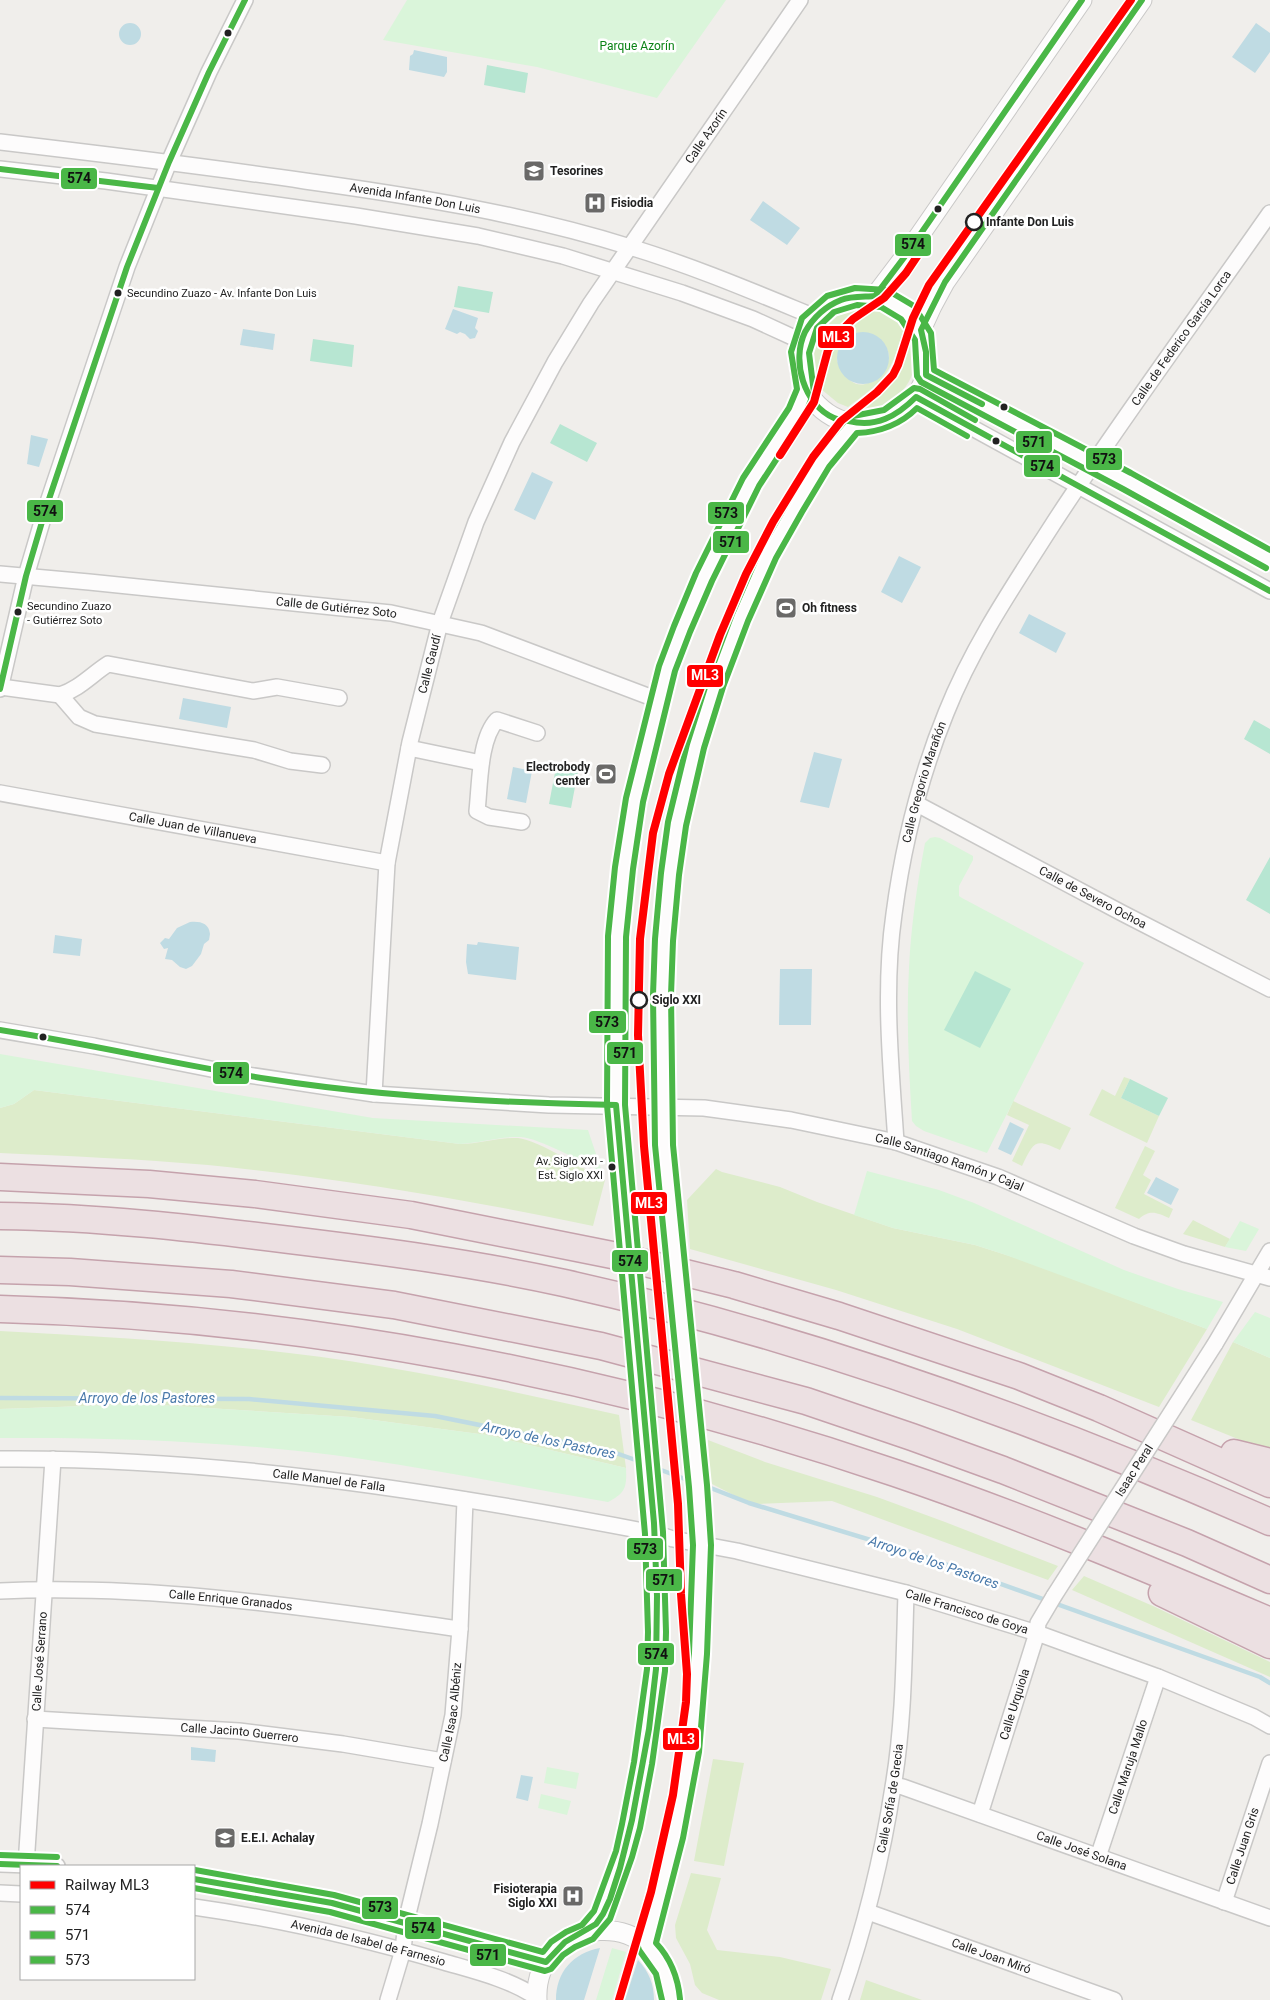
<svg xmlns="http://www.w3.org/2000/svg" width="1270" height="2000" font-family="Roboto,sans-serif">
  <rect width="100%" height="100%" fill="#f0eeeb"/>
  <path fill="#ddeccb" fill-rule="evenodd" d="M852 307H864C832 329 825 342 816 380 801 350 821 315 852 307Z
    M877 307 888 311 905 325C891 373 888 378 848 407L838 403 821 389C824 380 826 371 829 362 836 335 854 320 877 307ZM883 342C886 347 889 352 889 357 887 372 866 393 851 381 846 376 841 367 837 361L840 345Z
    M910 337C928 374 895 413 857 410 890 387 901 378 910 337Z
    M1124 1077 1130 1079 1121 1098 1159 1116 1147 1143 1089 1115 1102 1089 1115 1096Z
    M34 1090 460 1144C479 1144 500 1137 518 1138 538 1140 585 1170 605 1180L593 1226C466 1199 337 1178 208 1165 139 1159 69 1156 0 1153V1108L14 1104Z
    M1013 1101 1071 1128 1060 1150C1035 1138 1034 1141 1022 1166L1012 1161 1029 1125 1007 1115Z
    M1145 1146 1155 1151 1143 1175 1151 1180 1144 1194 1173 1209 1169 1218C1157 1213 1150 1209 1139 1219L1115 1208Z
    M716 1169 722 1172 780 1187 817 1202 893 1228 975 1245 1028 1262 1207 1329 1159 1407 957 1329 836 1290 690 1249 687 1200Z
    M1193 1220 1230 1239 1225 1247 1183 1234Z
    M0 1331C128 1338 258 1345 385 1367 464 1380 541 1398 619 1415L626 1468 487 1435 351 1417 142 1404 0 1409Z
    M1233 1342 1270 1358V1452L1191 1420Z
    M708 1440 765 1462 877 1497 945 1522 1058 1566 1048 1580 832 1501 758 1504 749 1503 712 1484 710 1480Z
    M1084 1576 1153 1606 1270 1662V1677L1072 1590Z
    M713 1759 744 1763 724 1866 694 1861Z
    M691 1873 721 1878 707 1930 717 1950 780 1957 831 1969 821 2000H719L702 1993 695 1985 690 1964 676 1938 675 1925Z
    M866 1980 922 2000H860Z"/>
  <path fill="#daf5da" d="M407 0H726L657 98 537 67 383 40Z
    M935 837 940 838 973 856V860L959 886V896L962 898 1084 963 987 1153 924 1131 916 1126 912 1121C909 1070 906 1019 909 968 911 926 917 885 925 843L930 838Z
    M0 1054 373 1118 588 1130 602 1172C584 1163 539 1138 521 1137 501 1136 480 1143 460 1144L34 1090 14 1104 0 1108Z
    M867 1171 939 1190 974 1203 1124 1270 1178 1289 1223 1302 1207 1329 1003 1254 975 1245 893 1228 854 1215Z
    M1240 1221 1259 1229 1246 1251 1225 1247Z
    M1255 1312 1270 1318V1358L1233 1342Z
    M142 1404 351 1417 487 1435 626 1468C627 1488 625 1493 608 1502 526 1488 444 1471 362 1459 242 1442 121 1437 0 1438V1409Z
    M547 1767 579 1773 576 1789 544 1783Z
    M541 1794 571 1801 567 1815 538 1808Z
    M612 1948 626 1952 612 2000H596Z"/>
  <path fill="#b7e6d2" d="M487 65 528 73 525 93 484 85Z
    M458 286 493 292 489 313 454 307Z
    M313 339 354 345 352 367 310 361Z
    M560 424 597 443 587 462 550 443Z
    M1254 720 1270 729V754L1244 739Z
    M557 762 579 766 571 808 549 804Z
    M1270 857V914L1246 900Z
    M975 971 1011 989 980 1048 944 1030Z
    M1130 1079 1168 1098 1159 1116 1121 1098Z"/>
  <path fill="#bfdbe3" d="M1256 23 1270 33V52L1255 73 1232 57Z
    M119 34a11 11 0 1 1 22 0a11 11 0 1 1-22 0Z
    M414 50 447 57V72L444 77 409 70 410 56 413 54Z
    M763 201 800 228 787 245 750 220Z
    M453 309 478 318 475 328 478 331 475 338 470 339 465 334 460 332 457 334 445 329Z
    M243 329 275 334 273 350 240 345Z
    M837 358a26 26 0 1 1 52 0a26 26 0 1 1-52 0Z
    M31 435 48 439 39 467 27 464Z
    M532 472 553 482 535 520 514 510Z
    M899 556 921 567 902 603 881 592Z
    M1029 614 1066 633 1056 653 1019 633Z
    M183 698 231 707 227 728 179 719Z
    M814 752 842 759 829 808 800 802Z
    M513 767 532 771 526 803 507 799Z
    M190 922C200 921 209 923 210 934L209 940 204 944 201 954 192 966 186 969 180 967 172 960 165 959 168 948 164 949 160 943 165 938 169 939 177 928Z
    M55 935 82 939 80 956 53 953Z
    M478 942 519 947 516 980 468 974 466 962 467 944 477 945Z
    M780 969H812L811 1025H779Z
    M1010 1122 1024 1129 1011 1155 998 1149Z
    M1156 1177 1179 1189 1171 1205 1147 1193Z
    M191 1747 216 1750 215 1762 191 1760Z
    M521 1775 533 1777 528 1801 516 1798Z
    M600 1948 584 2000H556C556 1972 573 1953 600 1948Z
    M638 1960C649 1972 654 1984 654 2000H625Z"/>
  <g fill="none" stroke-linecap="round" stroke-linejoin="round">
    <path stroke="#bfdbe3" stroke-width="4.5" d="M0 1398 249 1399 435 1416 613 1452 644 1463
      M653 1467 693 1482
      M703 1485 749 1503 920 1555 1260 1677 1270 1683"/>
    <g stroke="#c9c8c7" stroke-width="18">
      <g id="minor">
        <path id="s1" d="M0 142C102 154 203 166 305 181 414 196 524 214 630 247 693 266 754 292 815 317"/>
        <path d="M0 169 106 181 356 216 478 236 563 256 682 293 753 319 801 341"/>
        <path d="M926 375 1127 481 1270 560"/>
        <path d="M916 397 1270 591"/>
        <path id="s2" d="M0 574 89 582 391 613 481 633 658 700"/>
        <path d="M1 687 60 695"/>
        <path d="M0 689 26 576 47 505 127 267 169 162 209 72 245 0"/>
        <path d="M409 748 481 763"/>
        <path d="M322 765 290 761 254 750 95 724 79 717 60 695C79 689 91 675 108 664L253 691 277 687 339 698"/>
        <path id="s3" d="M0 793 387 863"/>
        <path id="s4" d="M917 804 1122 913 1270 989"/>
        <path d="M522 822 489 817 477 811C480 785 479 739 497 720L537 733"/>
        <path id="s5" d="M0 1030 94 1046 221 1071 374 1094 549 1105 704 1108 791 1120 896 1142 998 1177 1134 1236 1184 1254 1270 1278"/>
        <path id="s6" d="M374 1094 387 863 410 742 440 623 476 522 512 442 555 362 591 303 800 0"/>
        <path id="s7" d="M896 1142C891 1067 883 990 894 914 903 846 920 777 946 713 973 645 1014 585 1053 524 1122 418 1198 316 1270 213"/>
        <path d="M1215 1344 1270 1251"/>
        <path id="s8" d="M0 1459C220 1457 439 1492 654 1533L673 1539 737 1551 906 1593 1037 1633 1158 1677 1254 1717 1270 1726"/>
        <path id="s9" d="M0 1591C154 1584 308 1608 460 1629"/>
        <path id="s10" d="M35 1719 239 1731 343 1744 443 1761"/>
        <path id="s11" d="M894 1785 903 1787 1270 1918"/>
        <path id="s12" d="M980 1814 1037 1633 1038 1623 1054 1596"/>
        <path id="s13" d="M1098 1857 1158 1677"/>
        <path d="M0 1864 57 1866"/>
        <path id="s14" d="M26 1865 53 1459"/>
        <path d="M194 1879 332 1903 406 1922 546 1962"/>
        <path d="M0 1893 21 1894"/>
        <path id="s15" d="M1224 1902 1270 1763"/>
        <path id="s16" d="M194 1907C279 1919 361 1938 444 1962 475 1971 509 1979 536 1997"/>
        <path id="s17" d="M868 1912 1114 2000"/>
        <path id="s18" d="M388 2000 403 1950 406 1922 430 1824 453 1715 460 1629 465 1500"/>
        <path id="s19" d="M840 2000C864 1930 882 1859 893 1787 904 1723 904 1657 906 1593"/>
      </g>
    </g>
    <g stroke="#c9c8c7" stroke-width="21">
      <path id="tertiary" d="M799 360a64 64 0 1 1 128 0a64 64 0 1 1-128 0Z
        M875 296 906 255 1082 0
        M921 330 932 306 945 282 1142 0
        M625 1193C622 1164 618 1134 616 1105 609 978 619 850 651 727 660 693 669 659 683 626 703 577 725 527 752 481 770 450 791 423 806 390
        M671 1209C665 1149 663 1090 662 1030 662 962 664 891 677 823 689 763 707 705 729 648 753 584 782 519 822 462 831 449 843 436 853 424
        M587 1932 602 1916 624 1854 631 1826 650 1716 656 1670 657 1632 654 1533 649 1468
        M646 1945C664 1880 681 1814 690 1748 702 1663 704 1571 698 1486
        M537 2000C533 1914 665 1901 671 2000"/>
    </g>
    <g stroke="#c5a2ac" stroke-width="29">
      <path id="motorway" d="M0 1177 149 1184 255 1194 411 1215 617 1256 734 1285 839 1316 1019 1376 1099 1408 1270 1484
        M0 1216C97 1217 194 1228 290 1240 381 1251 473 1263 564 1283 806 1337 1043 1422 1270 1522
        M0 1270 70 1272 231 1284 394 1305 601 1346 806 1401 912 1437 1003 1470 1187 1543 1270 1580
        M0 1309C304 1317 607 1375 895 1473 1022 1516 1146 1568 1270 1621
        M1234 1453 1270 1462
        M1162 1593 1270 1645"/>
    </g>
    <use href="#minor" stroke="#fdfcfc" stroke-width="15"/>
    <use href="#tertiary" stroke="#fdfcfc" stroke-width="19"/>
    <use href="#motorway" stroke="#ece0e2" stroke-width="26"/>
    <g stroke="#c9c8c7" stroke-width="18" stroke-linecap="butt">
      <g id="minor-bridge">
        <path id="s20" d="M1054 1596 1215 1344"/>
      </g>
    </g>
    <g stroke="#c9c8c7" stroke-width="21" stroke-linecap="butt">
      <path id="tertiary-bridge" d="M625 1193 649 1468
        M671 1209 698 1486"/>
    </g>
    <use href="#minor-bridge" stroke="#fdfcfc" stroke-width="15"/>
    <use href="#tertiary-bridge" stroke="#fdfcfc" stroke-width="19"/>
    <g stroke="#fff" stroke-width="10">
      <path id="bus-1" d="M1082 0 906 255 875 296C865 297 851 296 841 300 826 306 813 318 805 332 791 361 804 405 834 418 838 420 844 420 849 421 876 428 897 416 916 397L1270 591
        M0 169 158 188
        M982 404 926 375V352L921 330 945 282 1142 0
        M0 689 26 576 47 505 127 267 169 162 209 72 245 0
        M0 1030C90 1044 179 1065 268 1079 383 1097 500 1103 616 1105L654 1523 657 1596 656 1669 649 1729 632 1820 620 1868 610 1899 603 1914 596 1924 565 1942 546 1962 332 1903 194 1879
        M0 1864 57 1866"/>
    </g>
    <g stroke="#fff" stroke-width="10">
      <path id="bus-2" d="M194 1888 330 1912 545 1971 551 1969 563 1955 575 1947 593 1939 610 1919 632 1857 640 1828 652 1764 665 1671 666 1632 663 1532 625 1105 626 937 633 869 643 802 675 671 690 632 712 581 759 486 804 417 814 393 809 353 817 328 834 312 857 305 881 307 901 319 915 340 917 376 921 382 1123 489 1266 568
        M680 1999C678 1977 671 1959 656 1943L683 1838 699 1752 707 1654 711 1545 707 1485 673 1145 671 995 673 941 679 875 686 826 704 748 723 687 748 621 776 558 802 512 829 467 857 433C881 432 900 425 917 408L967 436"/>
    </g>
    <g stroke="#fff" stroke-width="10">
      <path id="bus-3" d="M0 1855 57 1857
        M195 1870 334 1895 543 1952 551 1942 566 1932 582 1925 594 1911 616 1851 622 1824 634 1762 647 1669 648 1632 645 1534 607 1105 608 936 615 867 626 798 659 666 674 626 696 573 743 478 789 408 797 389 791 352 802 318 827 296 855 288 887 290 914 306 931 333 934 370 1131 473 1270 550
        M662 2000 656 1974 639 1950 637 1944 665 1834 681 1749 689 1653 693 1545 689 1487 655 1145 653 995 655 939 661 873 668 822 687 744 707 681 732 614 760 550 787 503 815 456 848 417 884 410 914 388 920 389 975 420"/>
    </g>
    <use href="#bus-1" stroke="#4ab747" stroke-width="6"/>
    <use href="#bus-2" stroke="#4ab747" stroke-width="6"/>
    <use href="#bus-3" stroke="#4ab747" stroke-width="6"/>
    <g stroke="#fff" stroke-width="11">
      <path id="rail-1" d="M780 455 814 402 828 350 839 333 853 319 884 298 906 273 926 243
        M619 2000 651 1892 673 1795 686 1702 687 1674 681 1594 678 1504 644 1146 638 1035 640 939 653 833 669 774 720 635 746 574 773 522 813 457 841 421 877 392 893 375 898 365 913 318 929 285 1131 0"/>
    </g>
    <use href="#rail-1" stroke="#f00" stroke-width="8"/>
  </g>
  <defs>
    <g id="school-square" transform="scale(1.125)"><rect x="-9" y="-9" width="18" height="18" rx="4" fill="#6a6968" stroke="#fff"/><path d="M0-5L7-2L0 1L-7-2ZM-4 1L0 2.5L4 1V4Q0 6-4 4Z" fill="#fff"/></g>
    <g id="hospital-square" transform="scale(1.125)"><rect x="-9" y="-9" width="18" height="18" rx="4" fill="#6a6968" stroke="#fff"/><path d="M-5-5h3v3.5h4V-5h3V5h-3V1.5h-4V5h-3Z" fill="#fff"/></g>
    <g id="stadium-square" transform="scale(1.125)"><rect x="-9" y="-9" width="18" height="18" rx="4" fill="#6a6968" stroke="#fff"/><path d="M0-5a6.5 5 0 1 0 0 10a6.5 5 0 1 0 0-10ZM-3.5-1.8h7v3.6h-7Z" fill="#fff"/></g>
  </defs>
  <g fill-rule="evenodd">
    <use href="#school-square" x="534" y="171"/>
    <use href="#hospital-square" x="595" y="203"/>
    <use href="#stadium-square" x="786" y="608"/>
    <use href="#stadium-square" x="606" y="774"/>
    <use href="#school-square" x="225" y="1838"/>
    <use href="#hospital-square" x="573" y="1896"/>
  </g>
  <g fill="#222" stroke="#fff" stroke-width="2">
    <circle cx="228" cy="33" r="4.5"/>
    <circle cx="938" cy="209" r="4.5"/>
    <circle cx="118" cy="293" r="4.5"/>
    <circle cx="1004" cy="407" r="4.5"/>
    <circle cx="996" cy="441" r="4.5"/>
    <circle cx="18" cy="612" r="4.5"/>
    <circle cx="43" cy="1037" r="4.5"/>
    <circle cx="612" cy="1167" r="4.5"/>
  </g>
  <g fill="#fff" stroke="#222" stroke-width="2.5">
    <circle cx="974" cy="222" r="8"/>
    <circle cx="639" cy="1000" r="8"/>
  </g>
  <g text-anchor="middle" stroke-width="5" stroke-linejoin="round" paint-order="stroke">
    <g font-size="11" fill="#222" stroke="#fff" text-anchor="start">
      <text x="127" y="297">Secundino Zuazo - Av. Infante Don Luis</text>
      <text x="27" y="610">Secundino Zuazo<tspan x="27" dy="14">- Gutiérrez Soto</tspan></text>
      <text x="603" y="1165" text-anchor="end">Av. Siglo XXI -<tspan x="603" dy="14">Est. Siglo XXI</tspan></text>
    </g>
    <g font-size="12" fill="#0c8416" stroke="#fff">
      <text x="637" y="50">Parque Azorín</text>
    </g>
    <g font-size="12" fill="#222" stroke="#fff">
      <text dy="4" stroke="none"><textPath href="#s6" startOffset="1035">Calle Azorín</textPath></text>
      <text dy="4" stroke="none"><textPath href="#s1" startOffset="419">Avenida Infante Don Luis</textPath></text>
      <text dy="4" stroke="none"><textPath href="#s7" startOffset="880">Calle de Federico García Lorca</textPath></text>
      <text dy="4" stroke="none"><textPath href="#s2" startOffset="338">Calle de Gutiérrez Soto</textPath></text>
      <text dy="4" stroke="none"><textPath href="#s6" startOffset="435">Calle Gaudí</textPath></text>
      <text dy="4" stroke="none"><textPath href="#s7" startOffset="364">Calle Gregorio Marañón</textPath></text>
      <text dy="4" stroke="none"><textPath href="#s3" startOffset="196">Calle Juan de Villanueva</textPath></text>
      <text dy="4" stroke="none"><textPath href="#s4" startOffset="199">Calle de Severo Ochoa</textPath></text>
      <text dy="4" stroke="none"><textPath href="#s5" startOffset="962">Calle Santiago Ramón y Cajal</textPath></text>
      <text dy="4" stroke="none"><textPath href="#s20" startOffset="149">Isaac Peral</textPath></text>
      <text dy="4" stroke="none"><textPath href="#s8" startOffset="330">Calle Manuel de Falla</textPath></text>
      <text dy="4" stroke="none"><textPath href="#s9" startOffset="231">Calle Enrique Granados</textPath></text>
      <text dy="4" stroke="none"><textPath href="#s8" startOffset="982">Calle Francisco de Goya</textPath></text>
      <text dy="4" stroke="none"><textPath href="#s14" startOffset="204">Calle José Serrano</textPath></text>
      <text dy="4" stroke="none"><textPath href="#s12" startOffset="115">Calle Urquiola</textPath></text>
      <text dy="4" stroke="none"><textPath href="#s18" startOffset="295">Calle Isaac Albéniz</textPath></text>
      <text dy="4" stroke="none"><textPath href="#s10" startOffset="205">Calle Jacinto Guerrero</textPath></text>
      <text dy="4" stroke="none"><textPath href="#s13" startOffset="95">Calle Maruja Mallo</textPath></text>
      <text dy="4" stroke="none"><textPath href="#s19" startOffset="208">Calle Sofía de Grecia</textPath></text>
      <text dy="4" stroke="none"><textPath href="#s15" startOffset="59">Calle Juan Gris</textPath></text>
      <text dy="4" stroke="none"><textPath href="#s11" startOffset="199">Calle José Solana</textPath></text>
      <text dy="4" stroke="none"><textPath href="#s16" startOffset="178">Avenida de Isabel de Farnesio</textPath></text>
      <text dy="4" stroke="none"><textPath href="#s17" startOffset="131">Calle Joan Miró</textPath></text>
    </g>
    <g font-size="12" font-weight="bold" fill="#222" stroke="#fff" text-anchor="start">
      <text x="550" y="175">Tesorines</text>
      <text x="611" y="207">Fisiodia</text>
      <text x="802" y="612">Oh fitness</text>
      <text x="590" y="771" text-anchor="end">Electrobody<tspan x="590" dy="14">center</tspan></text>
      <text x="241" y="1842">E.E.I. Achalay</text>
      <text x="557" y="1893" text-anchor="end">Fisioterapia<tspan x="557" dy="14">Siglo XXI</tspan></text>
    </g>
    <g font-size="12" font-weight="bold" fill="#222" stroke="#fff" text-anchor="start">
      <text x="986" y="226">Infante Don Luis</text>
      <text x="652" y="1004">Siglo XXI</text>
    </g>
    <g font-size="14" font-style="italic" fill="#4a7aab" stroke="#fff">
      <text x="147" y="1403">Arroyo de los Pastores</text>
      <text transform="translate(549 1440) rotate(12)" y="5">Arroyo de los Pastores</text>
      <text transform="translate(934 1562) rotate(19)" y="5">Arroyo de los Pastores</text>
    </g>
  </g>
  <g stroke="#fff" stroke-width="2">
    <rect x="60" y="167" width="38" height="23" rx="5" fill="#4ab747"/>
    <rect x="894" y="233" width="38" height="24" rx="5" fill="#4ab747"/>
    <rect x="817" y="325" width="38" height="24" rx="5" fill="#f00"/>
    <rect x="1015" y="430" width="38" height="24" rx="5" fill="#4ab747"/>
    <rect x="1085" y="447" width="38" height="24" rx="5" fill="#4ab747"/>
    <rect x="1023" y="454" width="38" height="24" rx="5" fill="#4ab747"/>
    <rect x="26" y="499" width="38" height="24" rx="5" fill="#4ab747"/>
    <rect x="707" y="501" width="38" height="24" rx="5" fill="#4ab747"/>
    <rect x="712" y="530" width="38" height="24" rx="5" fill="#4ab747"/>
    <rect x="686" y="664" width="38" height="24" rx="5" fill="#f00"/>
    <rect x="588" y="1010" width="39" height="24" rx="5" fill="#4ab747"/>
    <rect x="606" y="1041" width="38" height="24" rx="5" fill="#4ab747"/>
    <rect x="212" y="1061" width="38" height="24" rx="5" fill="#4ab747"/>
    <rect x="630" y="1191" width="38" height="24" rx="5" fill="#f00"/>
    <rect x="611" y="1249" width="38" height="24" rx="5" fill="#4ab747"/>
    <rect x="626" y="1537" width="38" height="24" rx="5" fill="#4ab747"/>
    <rect x="645" y="1568" width="38" height="24" rx="5" fill="#4ab747"/>
    <rect x="637" y="1642" width="38" height="24" rx="5" fill="#4ab747"/>
    <rect x="662" y="1727" width="38" height="24" rx="5" fill="#f00"/>
    <rect x="361" y="1896" width="38" height="24" rx="5" fill="#4ab747"/>
    <rect x="404" y="1916" width="38" height="24" rx="5" fill="#4ab747"/>
    <rect x="469" y="1943" width="38" height="24" rx="5" fill="#4ab747"/>
  </g>
  <g font-size="14" text-anchor="middle" font-weight="bold" fill="#fff">
    <text x="836" y="342">ML3</text>
    <text x="705" y="680">ML3</text>
    <text x="649" y="1208">ML3</text>
    <text x="681" y="1744">ML3</text>
  </g>
  <g font-size="14" text-anchor="middle" font-weight="bold" fill="#111">
    <text x="79" y="183">574</text>
    <text x="913" y="249">574</text>
    <text x="1034" y="447">571</text>
    <text x="1104" y="464">573</text>
    <text x="1042" y="471">574</text>
    <text x="45" y="516">574</text>
    <text x="726" y="518">573</text>
    <text x="731" y="547">571</text>
    <text x="607" y="1027">573</text>
    <text x="625" y="1058">571</text>
    <text x="231" y="1078">574</text>
    <text x="630" y="1266">574</text>
    <text x="645" y="1554">573</text>
    <text x="664" y="1585">571</text>
    <text x="656" y="1659">574</text>
    <text x="380" y="1912">573</text>
    <text x="423" y="1933">574</text>
    <text x="488" y="1960">571</text>
  </g>
  <rect x="20" y="1865" width="175" height="115" fill="#ffffff" stroke="#a7a7a7"/>
  <rect x="30" y="1881" width="25" height="8" fill="#ff0000" stroke="#a7a7a7"/>
  <text x="65" y="1890" font-size="15" fill="#222222">Railway ML3</text>
  <rect x="30" y="1906" width="25" height="8" fill="#4ab747" stroke="#a7a7a7"/>
  <text x="65" y="1915" font-size="15" fill="#222222">574</text>
  <rect x="30" y="1931" width="25" height="8" fill="#4ab747" stroke="#a7a7a7"/>
  <text x="65" y="1940" font-size="15" fill="#222222">571</text>
  <rect x="30" y="1956" width="25" height="8" fill="#4ab747" stroke="#a7a7a7"/>
  <text x="65" y="1965" font-size="15" fill="#222222">573</text>
</svg>
